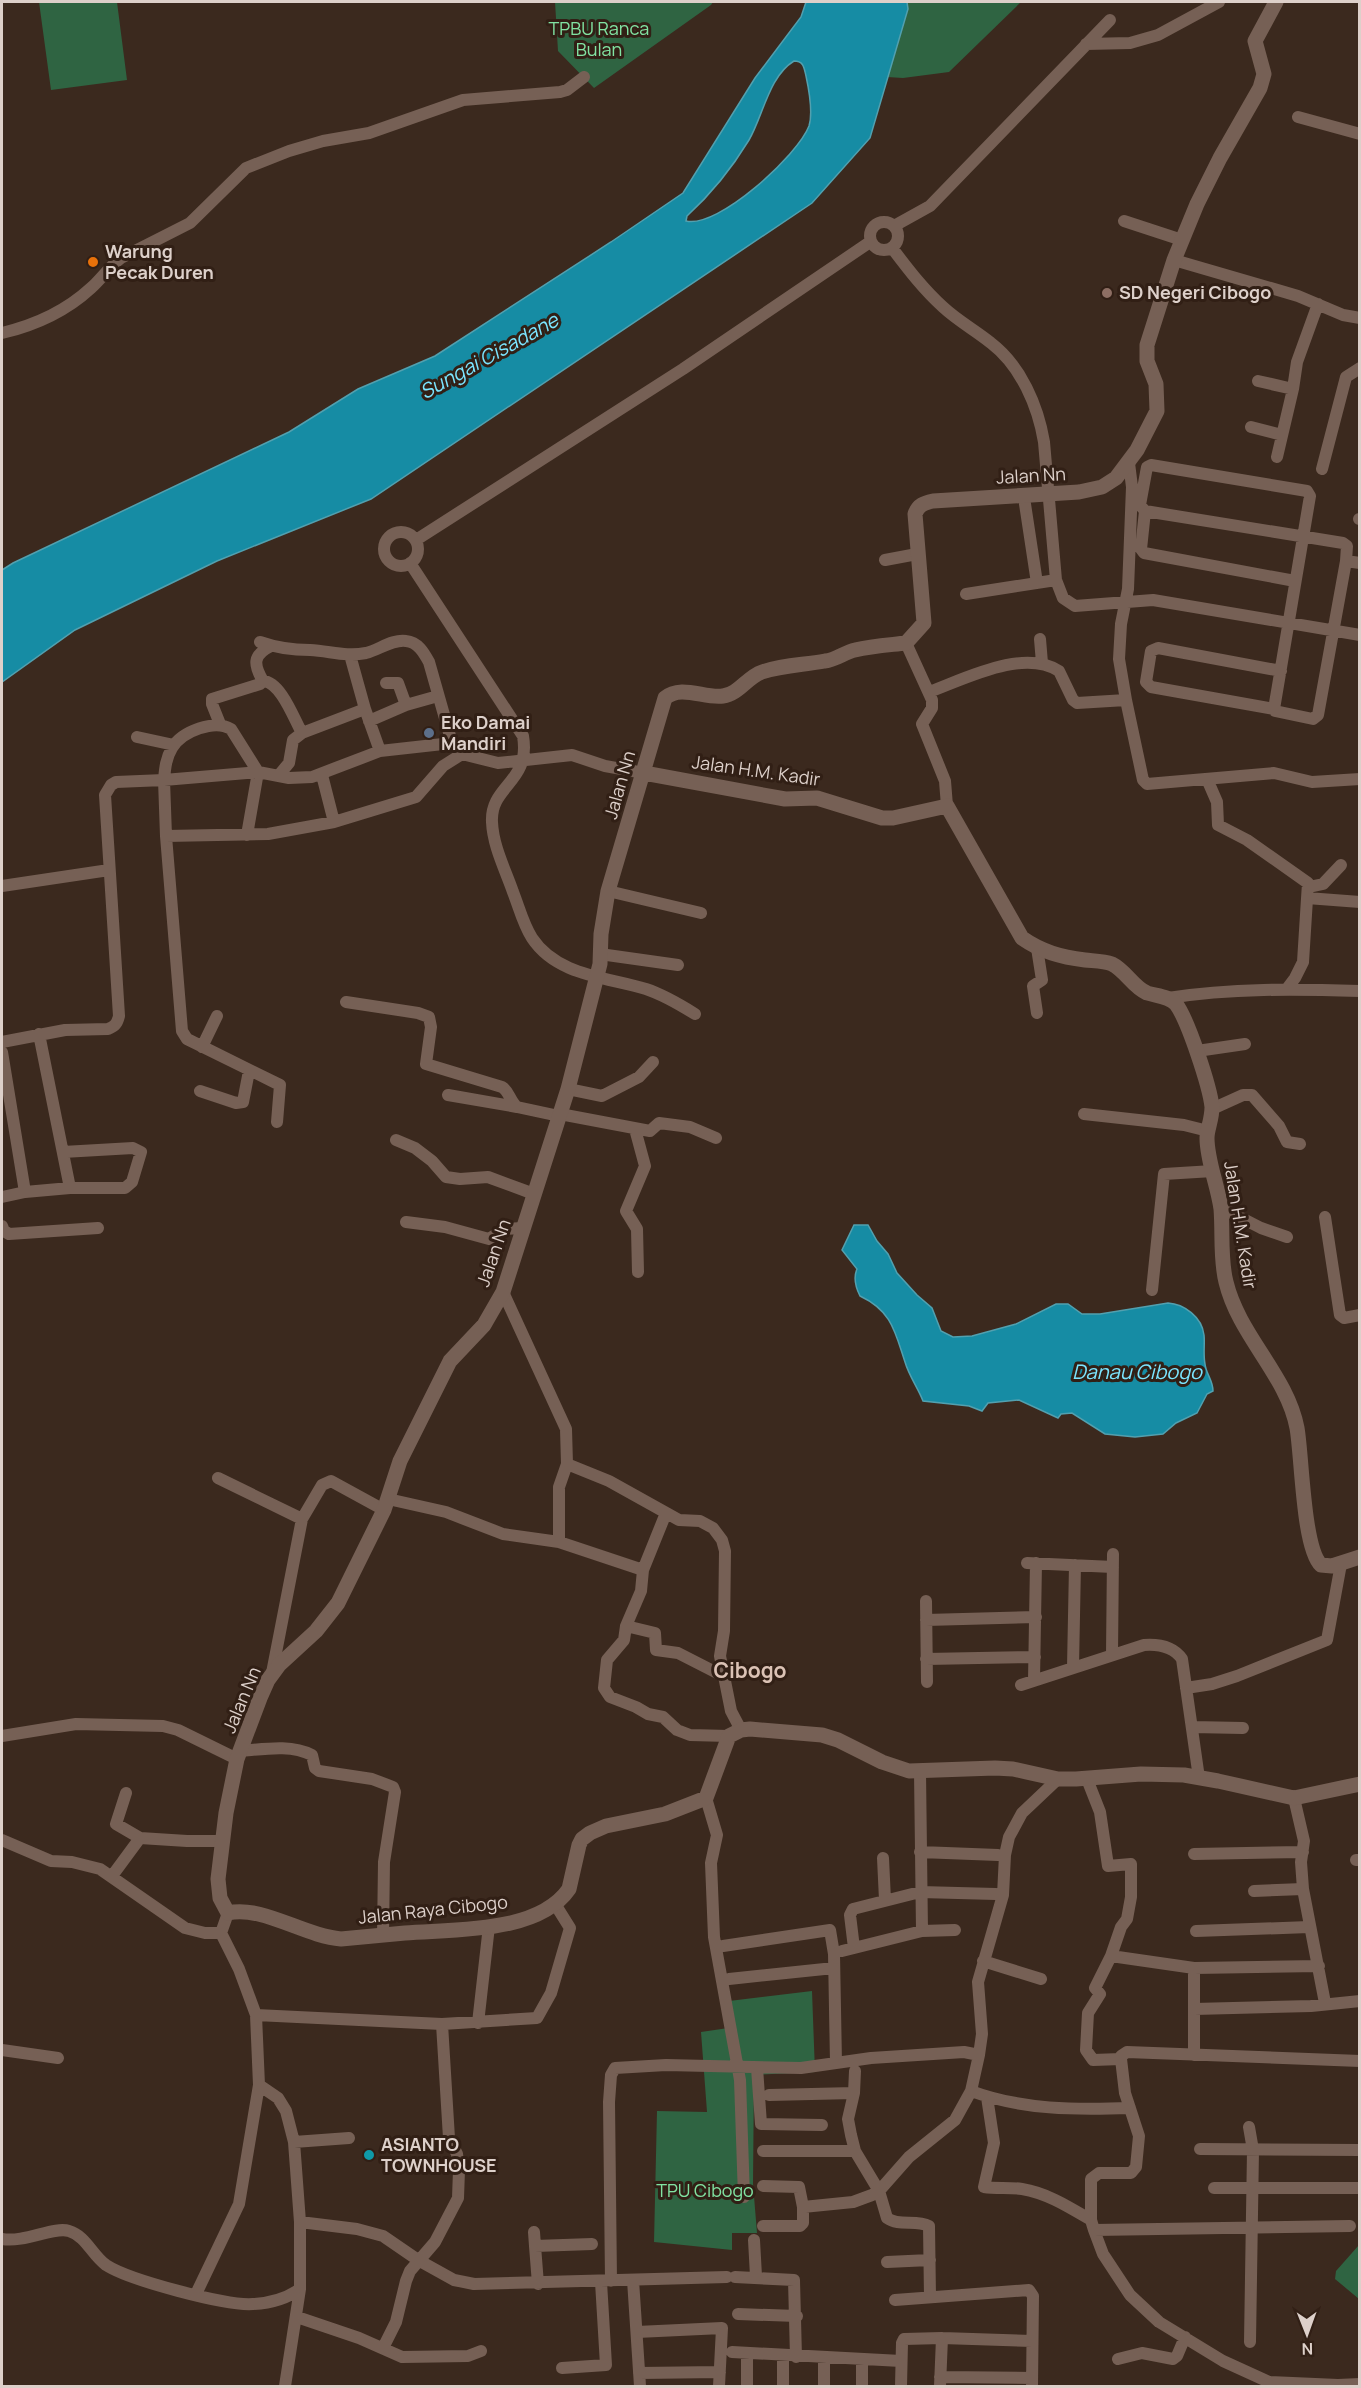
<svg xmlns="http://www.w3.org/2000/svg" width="1361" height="2388" font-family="Manrope,sans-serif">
  <rect width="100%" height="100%" fill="#3b291e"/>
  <path fill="#2f6442" d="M39 2H117L127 80 51 90Z
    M555 2H713L711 5 594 88 558 51Z
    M907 2H1021L949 72 903 78 887 77 908 9Z
    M812 1991 815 2072 754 2075 753 2184 757 2233H732V2250L654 2242 657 2111 707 2112 701 2032 735 2027 729 2001Z
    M1359 2245V2299L1335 2279 1336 2271Z"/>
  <path fill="#168ca4" stroke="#52a0af" stroke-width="1.5" fill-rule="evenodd" d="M806 2H907L908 9 870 138 812 203 371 499 217 561 75 630 2 682V570L13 563 289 432 358 389 435 356 611 242 683 193 755 78 801 17ZM794 61C804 61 804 68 806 76 809 90 813 113 809 126 798 155 718 229 686 221L687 216C711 194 732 168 749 140 763 116 769 76 794 61Z
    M854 1225H868L877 1241 888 1254 897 1273 917 1295 932 1308 941 1331 953 1337 972 1336 1016 1324 1056 1304H1068L1082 1314H1100L1168 1303C1184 1304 1202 1317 1204 1335 1205 1344 1203 1354 1205 1364 1206 1374 1213 1380 1213 1391L1207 1394 1197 1413 1176 1423 1163 1434 1135 1437 1105 1434 1072 1413 1061 1414 1058 1418 1019 1400 988 1403 982 1411 969 1406 923 1401C918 1388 909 1376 905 1362 895 1332 892 1311 860 1296 856 1288 853 1278 857 1269L842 1250Z"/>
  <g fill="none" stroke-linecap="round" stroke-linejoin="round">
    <path stroke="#766055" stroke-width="12" d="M1086 44 1130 43 1158 35 1219 2
      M1298 117 1360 134
      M1124 221 1182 240
      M870 236a14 14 0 1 1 28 0a14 14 0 1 1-28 0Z
      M894 226 930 206 1110 20
      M892 248C908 269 923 289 943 307 958 321 975 330 991 343 1021 366 1038 406 1044 442L1056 580 1063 598 1075 606 1153 600 1360 635
      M1174 260 1298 296 1343 315 1360 318
      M2 333C36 325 65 312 91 288 102 278 109 267 121 258L190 223 246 168 289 151 323 141 369 133 463 100 560 92 567 90 584 77
      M1258 381 1293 389
      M1251 427 1282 435
      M1277 457 1293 389 1297 362 1318 304
      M1322 469 1346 377 1360 368
      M1307 491 1151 465 1147 467 1140 505 1145 511 1343 543 1347 546 1346 561 1318 715 1313 719 1275 711 1274 709C1286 638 1298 567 1310 496L1307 491
      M1025 504 1037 583
      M1145 511 1141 549 1144 553 1295 581
      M1359 519H1360
      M384 549a17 17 0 1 1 34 0a17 17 0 1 1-34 0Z
      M416 540 683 369 870 242
      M885 560 917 554
      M1346 561 1360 563
      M410 563 523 736C531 783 490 785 492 822 493 846 505 869 513 892 519 907 523 924 532 938 557 976 607 977 646 989 664 995 679 1004 695 1014
      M966 594 1056 580
      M1040 639 1042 663
      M260 642C277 648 292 650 310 650 330 651 346 657 366 653 379 650 392 639 406 641 418 642 424 653 429 662L452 743 462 754 498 763 572 755 605 766 644 773
      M906 643 932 700V708L922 724 945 781 947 806
      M350 655 365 709 380 751
      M263 681C281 682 294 719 302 733
      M386 683H398L406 705
      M929 692C965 679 1023 648 1059 671L1073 700 1077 703 1126 700 1143 780 1147 784 1274 773 1312 782 1360 779
      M1126 700 1119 659 1121 624 1128 589 1132 487 1129 463
      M1274 709 1151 687 1146 682 1151 651 1158 648 1281 671
      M369 721 406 705 438 696
      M220 724 212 704V699L260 684 263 681C253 664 253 655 271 646
      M137 737 174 745
      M279 775 289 763 293 740 302 733 365 709
      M322 775 334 822
      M1207 779 1217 802 1218 825 1247 840 1308 883 1303 962 1295 978 1286 990
      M166 836 164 780 258 772 289 778 312 777 380 751 452 743
      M2 886 109 870
      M1309 887 1323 884 1341 865
      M608 891 701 913
      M1307 898 1360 902
      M1037 948 1042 980 1033 986 1037 1013
      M600 954 678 965
      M1168 998C1231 988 1296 989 1360 991
      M346 1002 418 1013 429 1017 431 1027 426 1064 502 1087C509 1091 510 1101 517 1107
      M39 1034 70 1188
      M2 1042 65 1030 108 1029C115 1026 117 1024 119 1016L105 795 111 785 116 782 164 780C165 768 166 758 172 748 182 731 215 719 231 729L258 772 247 835
      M202 1047 217 1016
      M1197 1051 1245 1044
      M2 1052 25 1192
      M568 1089 602 1096 639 1077 653 1062
      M200 1091 236 1103 243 1102 249 1071
      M448 1095 517 1107 559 1116
      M1212 1109 1243 1095H1252L1279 1126 1287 1142 1300 1144
      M560 1114 650 1131 659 1123 690 1127 716 1138
      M1084 1114 1184 1125 1208 1131
      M277 1122 280 1085 187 1039 182 1031 166 836 268 834 334 822 416 797 443 766 462 754
      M635 1129 645 1166 626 1211 637 1229 638 1272
      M396 1140 415 1148 432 1161 446 1177 460 1179 488 1177 534 1194
      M2 1197 25 1192 70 1188H125L132 1182 141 1152 133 1148 63 1152
      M1220 1207 1261 1228 1287 1237
      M1325 1217 1340 1315 1344 1318 1360 1315
      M406 1222 445 1227 489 1239 504 1229 524 1228
      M2 1226 4 1231 9 1234 98 1228
      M1152 1290 1164 1174 1213 1171
      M503 1292 566 1429 567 1464 559 1487V1542L643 1570 641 1591 626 1626 624 1640 607 1660 604 1688 610 1697 636 1707 648 1714 663 1717 677 1730 690 1735 729 1736
      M567 1464 609 1481 679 1520 700 1521 713 1528 722 1540 725 1551 724 1631 720 1656 731 1711 741 1730
      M218 1478 302 1519 322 1485 331 1481 384 1510
      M388 1499 446 1512 503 1534 559 1542
      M1027 1563 1113 1567
      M643 1570 666 1513
      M926 1601 927 1682
      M926 1620 1036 1617
      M626 1626 655 1633 656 1650 678 1653 725 1677
      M1112 1654 1113 1554
      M926 1659 1035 1657
      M1073 1667 1075 1565
      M272 1673 302 1519
      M1034 1680 1036 1563
      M1021 1685 1144 1645C1158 1644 1173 1646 1182 1659L1199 1778
      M1186 1688 1212 1684 1237 1676 1327 1640 1341 1564
      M1192 1727 1243 1728
      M2 1736 76 1724 163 1726 178 1730 237 1759
      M241 1751C264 1749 291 1744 312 1755L315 1768 319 1771 372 1779 393 1787 395 1792 384 1862 383 1936
      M920 1772 922 1931
      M1087 1779 1100 1812 1108 1866 1131 1864V1897L1127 1919 1121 1927 1111 1956 1095 1988 1100 1994 1088 2013 1086 2050 1093 2060 1121 2059
      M126 1793 116 1824 140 1838
      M706 1798 717 1835 711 1863 714 1937 740 2080 744 2197
      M1294 1798 1304 1841 1301 1862 1303 1889 1325 2003
      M2 1840 51 1861 72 1862 100 1869 185 1928 205 1933H221
      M920 1852 998 1855
      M1194 1854 1303 1852
      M883 1858 885 1900
      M1356 1860H1360
      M112 1876 140 1838 187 1841H223
      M1254 1891 1303 1889
      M228 1913 221 1933 239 1969 256 2015 259 2085 278 2098 286 2111 294 2142 300 2222V2289L285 2386
      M1196 1931 1309 1927
      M723 1946 830 1930 834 1954 836 2063
      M854 1948 850 1915 853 1909 920 1892 996 1894
      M842 1951 922 1931 955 1930
      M1111 1956 1194 1968 1319 1966
      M983 1961 1041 1979
      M1194 1968V2055
      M729 1979 834 1968
      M1194 2009 1311 2006 1360 2001
      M256 2015 442 2024 449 2138 457 2154 459 2170 458 2198 435 2242 410 2271 406 2281 396 2322 383 2348
      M478 2023 489 1926
      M442 2024 537 2018 551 1993 570 1928 555 1904
      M2 2050 58 2058
      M979 2055 982 2034 978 1982 1003 1895 1005 1855 1009 1837 1022 1813 1058 1779
      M757 2068 761 2124 822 2125
      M855 2071 854 2093 848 2119 851 2135 855 2151 879 2191 887 2218C899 2227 916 2219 929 2226L930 2297
      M769 2095 854 2093
      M987 2097 994 2143 984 2187C996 2189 1009 2187 1022 2189 1047 2193 1069 2207 1091 2220
      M1249 2127 1253 2150 1250 2342
      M294 2142 349 2138
      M1200 2149 1360 2150
      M763 2151H855
      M763 2186 799 2187 803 2207
      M1214 2188H1360
      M300 2222 357 2229 383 2236 418 2260 454 2280 474 2284 727 2277
      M763 2226H800L803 2223V2207L853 2202 872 2195 879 2191 909 2157 955 2120 971 2091C1022 2110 1076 2110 1130 2108
      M1350 2226 1094 2230 1091 2220V2179L1099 2173H1131L1136 2167 1139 2136 1125 2093 1121 2059V2056L1127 2052 1360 2061
      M1094 2230 1103 2254 1130 2295 1159 2322 1223 2361 1269 2382 1338 2385 1360 2384
      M534 2232 535 2246
      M2 2239C25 2243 54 2226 69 2231 86 2236 92 2255 106 2265 129 2280 226 2306 253 2304 271 2303 286 2299 300 2289
      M754 2240 756 2276
      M887 2262 930 2260
      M735 2277 794 2280 796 2357
      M633 2280 640 2386
      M611 2281 609 2102 611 2075 615 2068 666 2065 801 2068 871 2058 964 2052 979 2055 971 2091
      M538 2284 535 2246 592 2244
      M196 2294 239 2204 259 2085
      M895 2300 1029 2290 1033 2296 1032 2386
      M738 2314 797 2316
      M297 2317 359 2338 402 2357 468 2356 481 2351
      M637 2332 722 2328 719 2386
      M732 2352 901 2361
      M1118 2359 1142 2353 1173 2359 1177 2356 1185 2337
      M562 2368 606 2365 601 2282
      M639 2373 720 2372
      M940 2377 1032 2378
      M747 2386V2354
      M783 2386V2356
      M824 2386V2357
      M862 2386V2359
      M901 2386 902 2343 904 2339 942 2338 1032 2341
      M940 2386 942 2338"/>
    <path stroke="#766055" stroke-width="15" d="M1276 2 1255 41 1264 74 1260 88 1220 158 1197 204 1174 260 1147 345V361L1156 384 1157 411 1137 450 1116 478 1102 487 1079 492 933 501C924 503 918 505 915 514L924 623 906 643C889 645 872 646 855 650 845 652 836 660 825 661 804 665 783 665 762 672 747 677 739 694 723 696 705 699 681 684 665 698L608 891 601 934 600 964 568 1089 503 1292 484 1325 450 1361 400 1461 384 1510 338 1603 316 1631 279 1665 268 1680 260 1698 237 1759 226 1813 218 1879 220 1898 228 1913C262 1905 304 1936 341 1939 362 1937 384 1935 405 1933 453 1929 538 1934 569 1889L579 1845 582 1839 590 1833 606 1826 665 1814 706 1798 729 1736 741 1730 750 1729 822 1735 838 1740 882 1762 909 1771 995 1768 1013 1769 1058 1779H1076L1141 1774 1184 1775 1218 1781 1294 1798 1360 1784
      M644 773 785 799 817 798 882 818H893L947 806 1022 938C1042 952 1061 957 1085 960 1094 961 1104 961 1112 964 1126 971 1133 987 1147 993 1156 996 1169 996 1176 1004 1188 1020 1210 1087 1212 1107 1212 1120 1207 1129 1207 1138 1207 1161 1218 1186 1221 1209 1223 1233 1220 1259 1226 1282 1239 1336 1287 1375 1297 1428 1302 1456 1303 1548 1321 1565L1332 1566 1360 1557"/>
  </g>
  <circle fill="#e8710a" stroke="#311f15" stroke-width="2" cx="93" cy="262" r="6"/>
  <circle fill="#8d6e63" stroke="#311f15" stroke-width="2" cx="1107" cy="293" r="6"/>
  <circle fill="#5c6f8a" stroke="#311f15" stroke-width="2" cx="429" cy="733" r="6"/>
  <circle fill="#0f9aa8" stroke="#311f15" stroke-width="2" cx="369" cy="2155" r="6"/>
  <g text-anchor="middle" stroke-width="6" stroke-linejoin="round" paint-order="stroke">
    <g font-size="18" fill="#81e3a2" stroke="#311f15">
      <text x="599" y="35">TPBU Ranca<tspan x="599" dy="21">Bulan</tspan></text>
      <text x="705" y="2197">TPU Cibogo</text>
    </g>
    <g font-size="18" font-weight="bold" fill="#ddd0ca" stroke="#311f15" text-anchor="start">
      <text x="105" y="258">Warung<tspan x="105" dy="21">Pecak Duren</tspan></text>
      <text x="1119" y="299">SD Negeri Cibogo</text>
      <text x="441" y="729">Eko Damai<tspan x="441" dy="21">Mandiri</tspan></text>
      <text x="381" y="2151">ASIANTO<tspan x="381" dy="21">TOWNHOUSE</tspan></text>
    </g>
    <g font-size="18" fill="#ddd0ca" stroke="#311f15">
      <text transform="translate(1031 476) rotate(-3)" y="6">Jalan Nn</text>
      <text transform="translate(756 771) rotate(8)" y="6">Jalan H.M. Kadir</text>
      <text transform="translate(620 785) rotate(-74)" y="6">Jalan Nn</text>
      <text transform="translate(1240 1225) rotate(81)" y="6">Jalan H.M. Kadir</text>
      <text transform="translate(494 1253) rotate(-71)" y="6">Jalan Nn</text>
      <text transform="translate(242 1700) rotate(-67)" y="6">Jalan Nn</text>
      <text transform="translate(433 1910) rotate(-6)" y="6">Jalan Raya Cibogo</text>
    </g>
    <g font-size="20" font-style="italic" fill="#7be5ff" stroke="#311f15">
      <text transform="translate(489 356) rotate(-29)" y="7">Sungai Cisadane</text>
      <text x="1137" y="1379">Danau Cibogo</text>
    </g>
    <g font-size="21" font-weight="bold" fill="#dbc2b5" stroke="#311f15">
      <text x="750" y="1678">Cibogo</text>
    </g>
  </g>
  <rect width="1361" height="2388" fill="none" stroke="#ddd0ca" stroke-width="6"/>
  <g transform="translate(1307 2334) rotate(179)" stroke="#311f15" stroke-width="4.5" paint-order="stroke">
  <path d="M0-4.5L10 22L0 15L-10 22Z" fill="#ddd0ca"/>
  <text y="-9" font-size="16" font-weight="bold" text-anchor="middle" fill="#ddd0ca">N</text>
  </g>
</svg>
